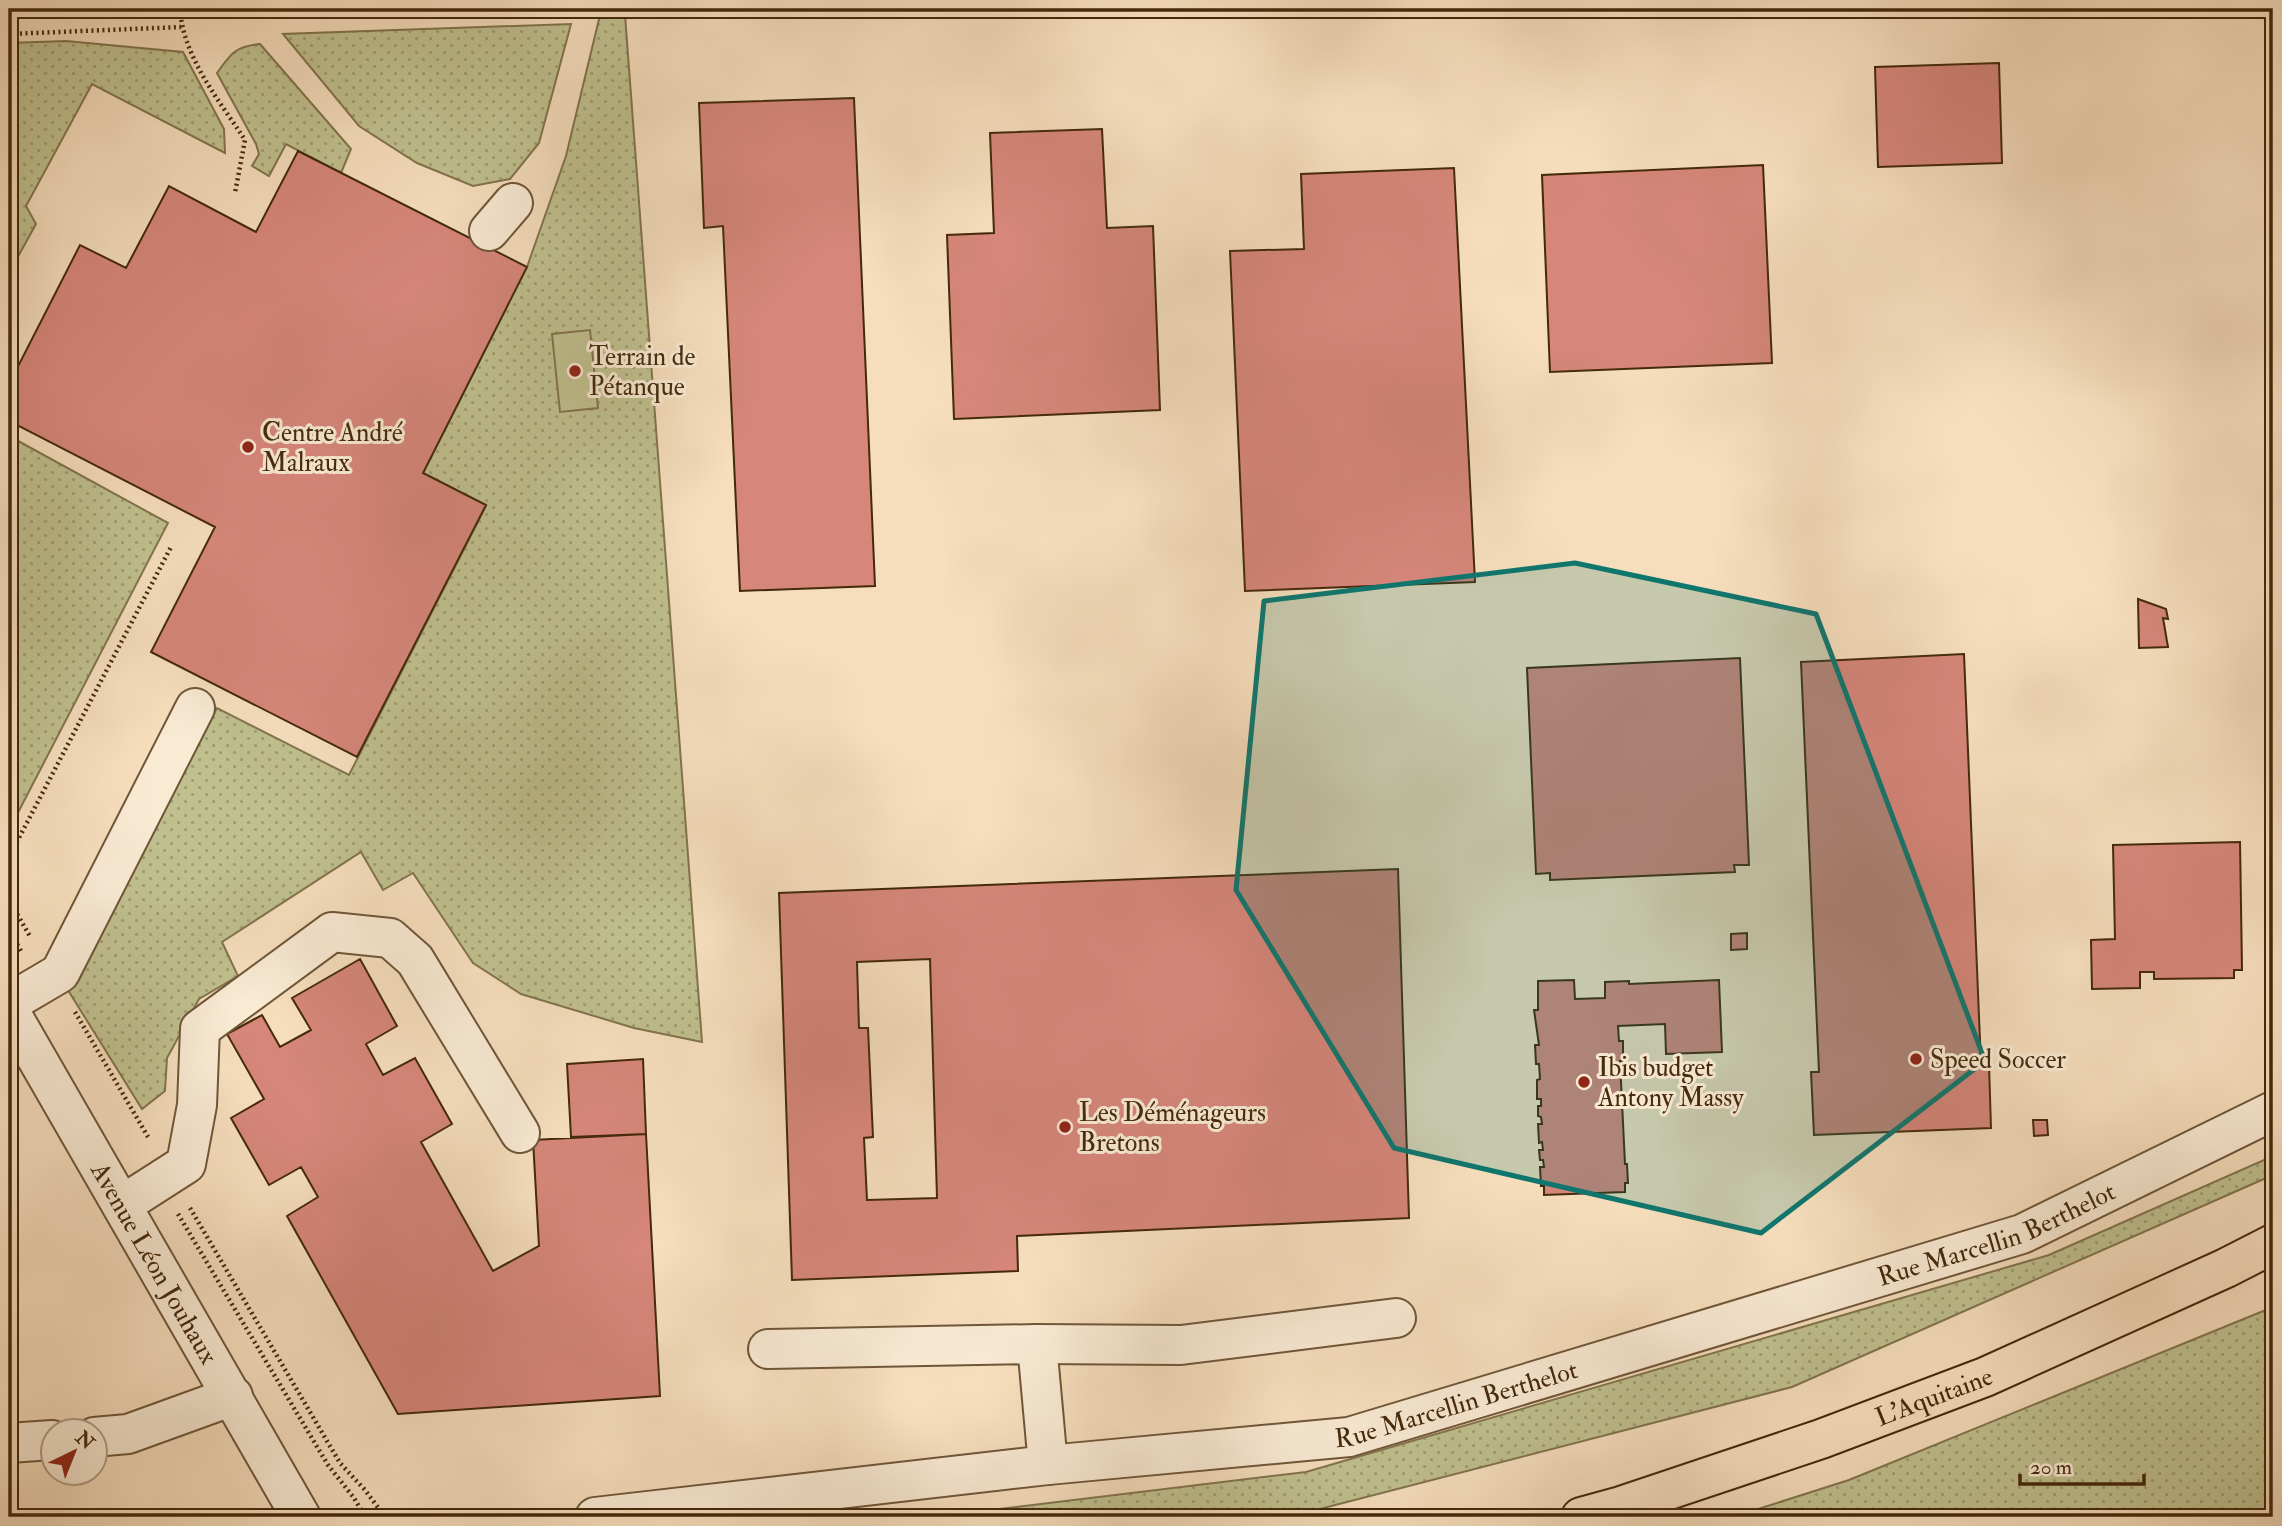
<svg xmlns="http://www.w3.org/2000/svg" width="2282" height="1526" font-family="'IM FELL Double Pica',serif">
  <defs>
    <pattern id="grass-dots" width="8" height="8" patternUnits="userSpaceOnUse" patternTransform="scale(1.75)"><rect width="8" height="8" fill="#c0c08f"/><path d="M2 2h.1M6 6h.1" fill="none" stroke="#9e9c73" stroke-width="1.8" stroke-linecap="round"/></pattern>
  </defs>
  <rect width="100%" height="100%" fill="#f6debd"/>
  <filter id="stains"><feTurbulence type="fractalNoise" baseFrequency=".00286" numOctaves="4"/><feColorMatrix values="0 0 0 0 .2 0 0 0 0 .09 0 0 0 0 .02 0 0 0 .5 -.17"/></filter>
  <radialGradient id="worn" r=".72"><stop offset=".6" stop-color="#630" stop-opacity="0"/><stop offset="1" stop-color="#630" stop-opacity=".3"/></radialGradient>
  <path fill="url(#grass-dots)" stroke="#82744d" stroke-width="2" d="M600 15H625L702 1042 634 1028 521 994 473 963 413 873 383 890 361 852 222 942 238 976 199 999 167 1058 165 1091 142 1109 66 987 217 708 349 775 486 506 423 473 527 267 566 156Z
    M571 24 539 143 510 179 473 186 417 163 359 126 283 34Z
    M66 41 183 52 224 129 225 153 92 84 26 206 36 224 9 273V43Z
    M260 44 351 149 341 173 286 144 269 176 252 166 259 154 256 144 217 73C231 53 236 46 260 44Z
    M9 436 168 523 9 830Z
    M2273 1156V1175L1792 1387 1289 1517H934L1306 1472 2049 1255Z
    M2273 1307V1517H1733L1849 1480Z"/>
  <path fill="#c0c08f" stroke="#82744d" stroke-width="2" d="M590 330 598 408 560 412 552 334Z"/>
  <path fill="#d6867b" stroke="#44290b" stroke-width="2" fill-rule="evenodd" d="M1999 63 2002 163 1878 167 1875 67Z
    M854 98 875 586 740 591 723 226 704 228 699 103Z
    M1102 129 1107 228 1153 226 1160 410 954 419 947 235 994 233 990 133Z
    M298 151 527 267 423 473 486 505 357 757 151 652 215 527 9 421V384L80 245 126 268 169 186 256 232Z
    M1763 165 1772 363 1550 372 1542 175Z
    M1454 168 1475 582 1245 591 1230 251 1304 249 1301 174Z
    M2138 599 2166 609 2168 619 2163 618 2168 647 2139 648Z
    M1964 654 1981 1065H1989L1991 1128 1814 1135 1811 1072H1819L1801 662Z
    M1740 658 1749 865H1734L1735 872 1550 880V873L1536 874 1527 668Z
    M2240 842 2242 970H2234V978L2154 979V972H2140V988L2092 989 2091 940 2115 939 2113 845Z
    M1398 869 1409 1218 1017 1236 1018 1271 792 1280 779 893ZM930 959 937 1198 867 1200 864 1138 873 1137 868 1028H859L857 962Z
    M1747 933V949L1731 950V934Z
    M360 959 397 1026 366 1044 383 1075 415 1058 452 1124 421 1142 493 1271 539 1246 533 1140 646 1134 660 1396 398 1414 287 1216 318 1197 301 1167 269 1185 231 1118 264 1099 227 1034 262 1015 280 1047 311 1030 292 998Z
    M1574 980 1575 999 1605 998V982L1629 981V984L1719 980 1722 1052 1666 1054 1665 1024 1618 1026 1619 1041H1623V1061H1620L1625 1164H1627L1628 1183H1625V1192L1544 1195V1186H1541L1540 1167H1544L1543 1160H1540L1539 1150H1543L1542 1142 1539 1143 1538 1124H1542L1541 1117 1538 1116V1106H1541V1099H1537V1080L1540 1079 1539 1064H1536L1535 1045H1539L1534 1010H1538V981Z
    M643 1059 646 1134 571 1137 567 1064Z
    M2033 1120H2047L2048 1135 2034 1136Z"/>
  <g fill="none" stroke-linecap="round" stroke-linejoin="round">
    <g stroke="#705638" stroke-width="42">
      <g id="minor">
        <path d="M489 231 513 203"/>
        <path d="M9 1003 60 973 195 708"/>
        <path id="s1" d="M9 1010 301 1517"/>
        <path d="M122 1205 186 1164 197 1105 200 1029 332 932 390 938 415 960 520 1133"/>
        <path d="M1037 1344 1181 1345 1396 1318"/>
        <path d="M768 1349 1037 1344 1048 1465"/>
        <path d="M94 1437 128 1434 233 1396"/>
        <path d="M9 1443 52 1440"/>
        <path id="s2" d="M595 1517 1048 1465 1349 1437 2022 1234 2273 1111"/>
      </g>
    </g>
    <g stroke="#44290b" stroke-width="42">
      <g id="highway">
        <path id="s3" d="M1581 1517 1621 1506 1821 1439 1985 1377 2226 1268 2273 1244"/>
      </g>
    </g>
    <path stroke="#44290b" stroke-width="4.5" stroke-dasharray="2 3.5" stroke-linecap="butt" d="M180 9C183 57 219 100 245 140L235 193
      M9 34 181 27
      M9 857 171 547
      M9 900 31 938
      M9 930 21 951
      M75 1012 148 1137
      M190 1208 340 1463 365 1490 385 1517
      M178 1214 328 1465 354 1498 365 1517"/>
    <use href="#minor" stroke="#f9ead4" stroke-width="38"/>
    <use href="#highway" stroke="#f6debd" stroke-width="38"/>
  </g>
  <path fill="#0f766e" fill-opacity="0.2" stroke="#0f766e" stroke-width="5" stroke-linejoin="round" d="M1575 563 1816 614 1985 1061 1761 1233 1394 1148 1236 890 1264 601Z"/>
  <g fill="#8f2418" stroke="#f9ead4" stroke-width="2.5">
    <circle cx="575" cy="371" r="7"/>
    <circle cx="248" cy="447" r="7"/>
    <circle cx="1916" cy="1059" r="7"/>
    <circle cx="1584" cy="1082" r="7"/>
    <circle cx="1065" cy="1127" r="7"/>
  </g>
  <g text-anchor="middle" stroke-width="6" stroke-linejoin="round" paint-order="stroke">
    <g font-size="26" fill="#44290b" stroke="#f9ead4" text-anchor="start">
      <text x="589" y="365">Terrain de<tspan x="589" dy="30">Pétanque</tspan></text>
      <text x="262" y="441">Centre André<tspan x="262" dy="30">Malraux</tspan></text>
      <text x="1930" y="1068">Speed Soccer</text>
      <text x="1598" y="1076">Ibis budget<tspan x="1598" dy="30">Antony Massy</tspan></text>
      <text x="1079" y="1121">Les Déménageurs<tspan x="1079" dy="30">Bretons</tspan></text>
    </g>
    <g font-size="26" fill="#44290b" stroke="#f9ead4">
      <text dy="9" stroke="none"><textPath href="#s2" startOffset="1437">Rue Marcellin Berthelot</textPath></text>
      <text dy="9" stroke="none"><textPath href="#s1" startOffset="292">Avenue Léon Jouhaux</textPath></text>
      <text dy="9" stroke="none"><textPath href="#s3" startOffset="373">L'Aquitaine</textPath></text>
      <text dy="9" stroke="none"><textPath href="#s2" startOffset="870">Rue Marcellin Berthelot</textPath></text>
    </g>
  </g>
  <rect width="2282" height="1526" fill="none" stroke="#f6debd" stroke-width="35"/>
  <rect x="10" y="10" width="2261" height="1505" fill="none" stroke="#44290b" stroke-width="3.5"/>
  <rect x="18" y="18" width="2247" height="1491" fill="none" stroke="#44290b" stroke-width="2"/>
  <g transform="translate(74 1452) rotate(43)"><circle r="33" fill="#f9ead4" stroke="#b19d84" stroke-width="2"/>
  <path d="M0-5L12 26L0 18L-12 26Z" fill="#8f2418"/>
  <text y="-10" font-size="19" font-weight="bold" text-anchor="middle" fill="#44290b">N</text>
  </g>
  <path d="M2020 1474v10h124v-10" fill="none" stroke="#44290b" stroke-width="3.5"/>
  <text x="2030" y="1474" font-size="21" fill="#44290b" stroke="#f9ead4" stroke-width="5" paint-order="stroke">20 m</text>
  <rect width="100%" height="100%" filter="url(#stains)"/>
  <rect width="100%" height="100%" fill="url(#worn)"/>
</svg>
